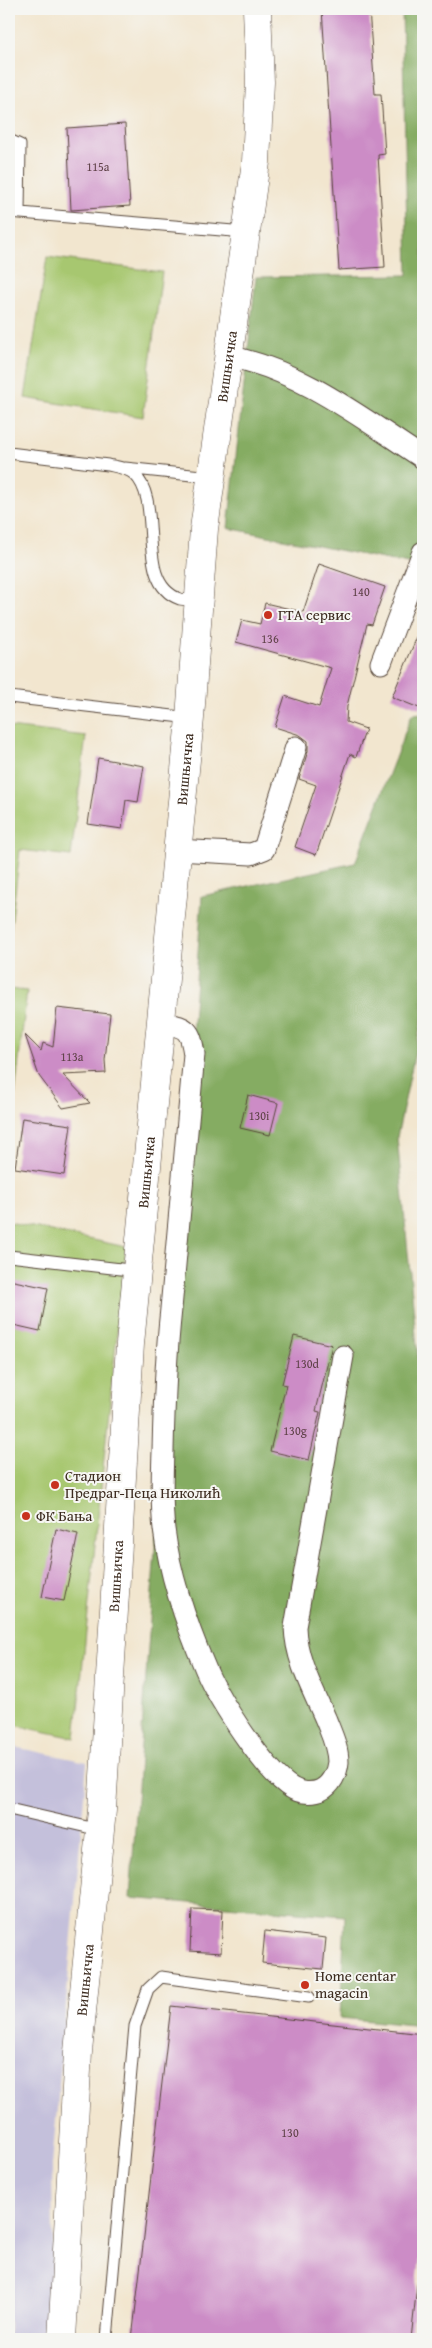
<svg xmlns="http://www.w3.org/2000/svg" width="432" height="2348" font-family="'Gentium Book Plus',serif">
  <rect width="100%" height="100%" fill="#f6f6f2"/>
  <filter id="ink" filterUnits="userSpaceOnUse"><feTurbulence type="fractalNoise" baseFrequency=".02" numOctaves="2"/><feDisplacementMap in="SourceGraphic" scale="10" xChannelSelector="R" yChannelSelector="G"/><feConvolveMatrix kernelMatrix="1 2 1 2 8 2 1 2 1" color-interpolation-filters="sRGB"/></filter>
  <filter id="wash" filterUnits="userSpaceOnUse"><feTurbulence type="fractalNoise" baseFrequency=".0096" numOctaves="4" result="noise"/><feDisplacementMap in="SourceGraphic" scale="20" xChannelSelector="R" yChannelSelector="G"/><feGaussianBlur stdDeviation="1.12" result="paint"/><feColorMatrix in="noise" values="0 0 0 0 0 0 0 0 0 0 0 0 0 0 0 0 0 1.4 0 .05"/><feComposite in="paint" operator="in"/></filter>
  <g filter="url(#wash)">
    <rect width="100%" height="100%" fill="#f2e6cf"/>
    <path fill="#c4c0db" d="M9 1746 87 1762 52 2165 54 2322 51 2339H9Z"/>
    <path fill="#a7c76f" stroke="#717846" d="M47 257 162 272 143 417 25 398Z
      M9 727 86 736 71 856 20 850 9 944Z
      M9 989 27 991 9 1146Z
      M9 1222 126 1247 75 1738 9 1724Z"/>
    <path fill="#85ac62" stroke="#606b40" d="M402 9H423V567L228 528 256 277 408 275Z
      M423 713V1015L397 1137 423 1409V2026L340 2018 345 1916 130 1898 202 896 355 863 412 714Z"/>
    <g id="blocks">
      <path fill="#cc8cc6" d="M322 9H369L375 94H381L385 154 378 155 385 267 339 270Z
        M125 124 130 206 71 210 67 128Z
        M319 564 385 587 372 625 367 624 347 706 346 722 366 729 356 757 350 754 316 855 295 847 316 785 299 779 308 751V741L300 735 275 727 285 696 319 707 331 668 236 642 242 620 260 624 265 603 303 612Z
        M423 622V698L419 708 392 697Z
        M98 758 144 766 138 802 126 800 122 829 88 824Z
        M57 1008 110 1014 105 1060 106 1073 63 1075 90 1103 63 1108 39 1076 25 1035 41 1051 43 1043 53 1047Z
        M248 1095 278 1103 270 1135 240 1128Z
        M22 1118 71 1125 64 1175 15 1168Z
        M9 1280 48 1288 40 1331 9 1324Z
        M294 1336 332 1345 316 1411 320 1412 309 1460 270 1451 286 1385 282 1384Z
        M56 1529 78 1534 64 1601 42 1597Z
        M192 1909 223 1910 221 1953 190 1951Z
        M265 1931 326 1938 323 1969 262 1963Z
        M171 2006 423 2034V2231L411 2339H132Z"/>
    </g>
  </g>
  <g filter="url(#ink)">
    <use href="#blocks" fill-opacity="0" stroke="#564639" stroke-width="1"/>
    <g fill="none" stroke-linecap="round" stroke-linejoin="round">
      <g stroke="#564639" stroke-width="13">
        <path id="service" d="M9 140 20 145 19 212
          M9 212 245 232
          M9 453 108 465C117 467 127 468 134 474 165 502 133 583 180 599 185 600 193 600 199 601
          M125 468 211 477
          M9 697 190 718
          M9 1256 138 1271
          M9 1809 100 1830
          M107 2339 135 2026 148 1989 161 1977 309 1997"/>
      </g>
      <g stroke="#564639" stroke-width="23">
        <path id="minor" d="M227 356C299 369 363 419 423 458
          M381 663 423 552
          M176 850 251 854 264 849 296 747
          M161 1022C186 1028 190 1027 194 1054 186 1139 179 1224 171 1309 166 1356 164 1403 163 1451 162 1477 161 1503 164 1529 170 1577 187 1626 206 1670 219 1700 265 1772 292 1788 300 1793 312 1794 321 1790 331 1785 337 1773 338 1762 338 1747 331 1733 326 1720 313 1690 296 1660 295 1627L343 1356"/>
      </g>
      <g stroke="#564639" stroke-width="29">
        <g id="tertiary">
          <path id="s1" d="M62 2339 78 2052 102 1810 130 1344 190 718 204 529 256 162 260 82 257 9"/>
        </g>
      </g>
      <use href="#service" stroke="#fff" stroke-width="11"/>
      <use href="#minor" stroke="#fff" stroke-width="21"/>
      <use href="#tertiary" stroke="#fff" stroke-width="28"/>
    </g>
  </g>
  <g fill="#c8321e" stroke="#f6f6f2" stroke-width="2">
    <circle cx="268" cy="615" r="5"/>
    <circle cx="55" cy="1485" r="5"/>
    <circle cx="26" cy="1516" r="5"/>
    <circle cx="305" cy="1985" r="5"/>
  </g>
  <g text-anchor="middle" stroke-width="4" stroke-linejoin="round" paint-order="stroke">
    <g font-size="12" fill="#5f4248">
      <text x="98" y="171">115a</text>
      <text x="361" y="596">140</text>
      <text x="270" y="643">136</text>
      <text x="72" y="1061">113a</text>
      <text x="259" y="1120">130i</text>
      <text x="307" y="1368">130d</text>
      <text x="295" y="1435">130g</text>
      <text x="290" y="2137">130</text>
    </g>
    <g font-size="15" fill="#3b2a1e" stroke="#f6f6f2">
      <text dy="5" stroke="none"><textPath href="#s1" startOffset="1980">Вишњичка</textPath></text>
      <text dy="5" stroke="none"><textPath href="#s1" startOffset="1575">Вишњичка</textPath></text>
      <text dy="5" stroke="none"><textPath href="#s1" startOffset="1170">Вишњичка</textPath></text>
      <text dy="5" stroke="none"><textPath href="#s1" startOffset="765">Вишњичка</textPath></text>
      <text dy="5" stroke="none"><textPath href="#s1" startOffset="360">Вишњичка</textPath></text>
    </g>
    <g font-size="15" fill="#3b2a1e" stroke="#f6f6f2" text-anchor="start">
      <text x="278" y="620">ГТА сервис</text>
      <text x="65" y="1481">Стадион<tspan x="65" dy="17">Предраг-Пеца Николић</tspan></text>
      <text x="36" y="1521">ФК Бања</text>
      <text x="315" y="1981">Home centar<tspan x="315" dy="17">magacin</tspan></text>
    </g>
  </g>
  <rect width="432" height="2348" fill="none" stroke="#f6f6f2" stroke-width="30"/>
</svg>
